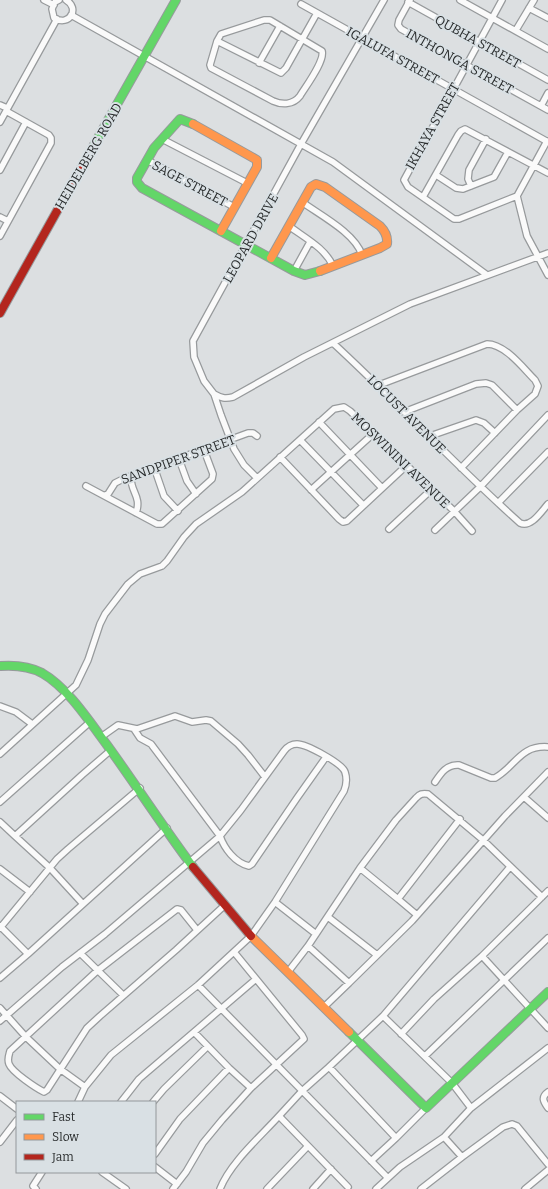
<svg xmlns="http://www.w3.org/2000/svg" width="548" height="1189" font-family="Bitter,serif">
  <rect width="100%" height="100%" fill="#dcdfe1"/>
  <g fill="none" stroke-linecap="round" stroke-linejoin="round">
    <g stroke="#979a9c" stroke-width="8">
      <path id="street" d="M44 0 54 5
        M59 0 55 2 52 9 54 18C70 27 80 8 66 0
        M410 0 399 20 398 25 401 29 548 110
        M460 0 548 49
        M502 0 404 180 408 187 454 219H459L517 196
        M408 2 548 80
        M301 4 548 142
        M529 8 548 18
        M71 15 333 162 487 275
        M264 20H270L322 51C325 61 306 86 300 96 293 105 282 105 273 101L211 68 210 65 217 41 221 34Z
        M516 30 534 0
        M217 41 281 73 286 68 317 13
        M259 63 280 26
        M0 105 7 108
        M541 106 548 93
        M0 122 57 19
        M162 139 247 183
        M547 141 517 196 527 236 548 275
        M147 160 234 207
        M0 170 26 122
        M436 175 456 188 463 189 494 177 508 152
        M471 186 468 179 469 170 486 139
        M423 197 458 135 461 131 465 129 548 173
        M302 202C320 215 355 233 362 255
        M0 217 8 221
        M289 226C305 238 325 248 333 266
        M0 236 51 143V138L49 135 6 111
        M294 271 310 242
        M333 343C396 401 455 465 520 523 531 528 541 512 548 504
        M379 385 487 344C505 344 523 368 535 380L538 386 535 394 517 410 461 468
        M214 394C221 398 225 399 233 397L304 357 410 304 548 253
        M404 412 476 384 486 383 492 385 517 410
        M319 422 382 488
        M430 436 476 420 484 423 495 433
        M300 440 363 505
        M280 457 339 519 343 522 347 521 406 466
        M179 459 187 481 196 494
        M154 467 164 496 178 511
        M131 476C130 492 142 496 136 513
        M257 478 244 465 234 449 221 415 214 394 204 381 194 357 193 341 301 144 384 0
        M86 486 157 524H162L212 479 213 474 204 450
        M311 490 373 434
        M105 495 108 494 115 483 125 478 248 433H253L257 436
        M498 503 548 452
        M389 529 431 490
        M435 530 480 487 548 415
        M0 706 16 712 32 724
        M101 737 118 725 137 729 175 716 192 722 206 720 211 721 238 744 248 755 265 777
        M0 754 76 685 88 660 100 624 105 614 128 584 140 574 162 566 167 561 184 537 196 524 242 492 334 409 344 407 350 411 454 511 472 531
        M435 782C441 773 447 764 459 765L491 778H495C516 766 520 745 548 747
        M524 797 548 818
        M0 802 90 722
        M0 822 15 836
        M360 868 396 820 416 798C420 794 422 793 428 794L483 840 542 897
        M0 869 30 892
        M548 891 482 956 548 1028
        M398 899 417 915
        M275 902 316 934
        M83 904 50 868 15 836 82 775 111 750
        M328 917 377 955
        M0 926 28 954 0 978
        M0 928 57 859 68 849 140 788
        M197 930 181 910 177 909 97 971 10 1051C9 1055 7 1059 9 1064 12 1072 36 1088 44 1092L47 1090 87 1028 100 1016 176 950 225 905
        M308 946 360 868 398 899 460 819
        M80 953 123 995
        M28 954 167 828
        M288 972 308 946 349 983 324 1007
        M349 983 412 921 505 816 548 772
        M198 985 388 1178
        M0 1008 26 1037 60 1069 85 1087
        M383 1016 452 1083 471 1108
        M0 1021 62 967 105 934 220 836C224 848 235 863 249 866L252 864 297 798 326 757
        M194 1032 229 1068 251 1088
        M401 1034 434 999 482 956
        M425 1056 548 938
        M329 1067 383 1016 510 867
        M548 1092C541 1097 543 1101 548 1108
        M0 1096 17 1109
        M78 1102 85 1087 111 1055 198 985 251 936 275 902 344 791C346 786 347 778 345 772 342 763 306 744 297 744 291 744 287 747 284 751L241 810 220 836 151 744 140 738 134 729
        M121 1102 139 1079 256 979
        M153 1102 164 1089 207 1047
        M396 1138 426 1108
        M0 1142 17 1120
        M155 1154 180 1119 229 1068
        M462 1157 444 1137 471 1108 548 1048
        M155 1167 177 1184
        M102 1172 126 1189
        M348 1187 279 1116 302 1091 329 1067 396 1138 371 1161
        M36 1189 33 1186 42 1172
        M173 1189 186 1172 203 1143 222 1120 251 1088 304 1039 302 1035 234 952
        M220 1189C230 1163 260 1137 279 1116
        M267 1189 308 1146
        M313 1189 331 1169
        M376 1189 400 1167 444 1137
        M421 1189 462 1157 503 1127 512 1124 517 1126 548 1164
        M525 1189 548 1170"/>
    </g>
    <g stroke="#979a9c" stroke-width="10">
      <path id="fast" d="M193 124 180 119 154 148 137 178V182L142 188 294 271 305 275 320 271
        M90 152 176 0
        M0 666C14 665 29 666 42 673 68 688 89 721 107 745 136 785 163 827 193 867
        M349 1032 426 1108 548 992"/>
    </g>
    <g stroke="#979a9c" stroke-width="10">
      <path id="slow" d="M193 124 257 160V167L221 231
        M271 258 311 187 316 184 325 187 380 226C385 231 388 236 387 244L380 248 320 271
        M251 936 349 1032"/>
    </g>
    <g stroke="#979a9c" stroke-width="10">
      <path id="jam" d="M0 313 90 152
        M193 867 251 936"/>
    </g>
    <use href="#street" stroke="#fafafa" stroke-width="5.5"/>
    <use href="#fast" stroke="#63d668" stroke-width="8"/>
    <use href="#slow" stroke="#ff974d" stroke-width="8"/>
    <use href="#jam" stroke="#b3261e" stroke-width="8"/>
  </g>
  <g text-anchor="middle" stroke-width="4" stroke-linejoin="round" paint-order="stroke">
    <g font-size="13" fill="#292c2d" stroke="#d9e0e4">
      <text transform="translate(478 41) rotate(29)" y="5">QUBHA STREET</text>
      <text transform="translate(393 55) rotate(29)" y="5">IGALUFA STREET</text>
      <text transform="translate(460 61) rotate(29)" y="5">INTHONGA STREET</text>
      <text transform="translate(432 126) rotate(-61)" y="5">IKHAYA STREET</text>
      <text transform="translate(88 156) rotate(-60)" y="5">HEIDELBERG ROAD</text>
      <text transform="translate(190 183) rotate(28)" y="5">SAGE STREET</text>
      <text transform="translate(250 238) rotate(-61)" y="5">LEOPARD DRIVE</text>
      <text transform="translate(407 414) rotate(45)" y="5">LOCUST AVENUE</text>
      <text transform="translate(178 459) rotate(-20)" y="5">SANDPIPER STREET</text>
      <text transform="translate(401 460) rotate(44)" y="5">MOSWININI AVENUE</text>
    </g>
  </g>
  <rect x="16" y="1101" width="140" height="72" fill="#d9e0e4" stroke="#93989b"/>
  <rect x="24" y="1114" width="20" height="6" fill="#63d668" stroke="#93989b"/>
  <text x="52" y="1121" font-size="12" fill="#292c2d">Fast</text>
  <rect x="24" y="1134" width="20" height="6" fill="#ff974d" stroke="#93989b"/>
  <text x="52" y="1141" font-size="12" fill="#292c2d">Slow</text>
  <rect x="24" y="1154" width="20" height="6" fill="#b3261e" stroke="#93989b"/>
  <text x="52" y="1161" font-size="12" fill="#292c2d">Jam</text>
</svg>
